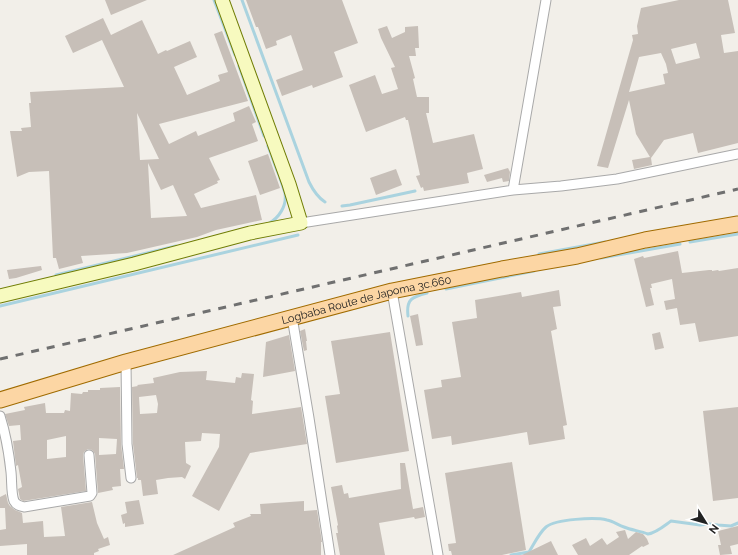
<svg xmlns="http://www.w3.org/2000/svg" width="738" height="555" font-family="Raleway,sans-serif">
  <rect width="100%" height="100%" fill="#f2efe9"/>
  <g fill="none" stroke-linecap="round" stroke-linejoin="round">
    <path stroke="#aad3df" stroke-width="3" d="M214 0 235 55
      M242 0 309 182C313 190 317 197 325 202
      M239 66 264 136
      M342 206 350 205 415 191
      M268 224C279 218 287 206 285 193 283 187 281 181 279 175 275 166 272 156 268 146
      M690 242 738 234
      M539 254 605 242
      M601 258 680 244
      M56 275 176 246
      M446 289 534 271
      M0 306 298 235
      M408 316C406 299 412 297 427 293
      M511 555 529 552C534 544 539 533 546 527 556 519 595 517 607 520 613 521 618 525 624 527 631 530 640 531 648 534 656 533 664 526 671 521L700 525 709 524 718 525 731 526 738 523"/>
  </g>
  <path fill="#c7bfb8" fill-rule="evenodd" d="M105 0H147L111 15Z
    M246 0H342L358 43 334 52 343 77 313 88 312 85 282 96 276 80 303 70 291 35 276 41 277 45 266 49 258 27H256Z
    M679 0H728L735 33 721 35 724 53 738 51V143L698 153 693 133 664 140 651 158 652 165 634 169 632 160 650 157 636 134 629 100 608 168 597 166 633 40 632 35 638 34 637 26 641 8ZM696 43 700 58 676 64 671 49ZM661 53 666 64 668 73 663 74 665 84 629 92 639 57Z
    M103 18 111 35 142 20 158 54 166 50 167 51 190 41 197 57 174 67 187 95 220 81 218 75 228 72 214 34 222 31 248 101 159 124 169 144 196 131 198 136 235 121 233 113 249 106 256 122 252 124 258 141 209 158 220 180 217 181 218 183 194 194 201 208 256 195 262 220 216 230 197 237 127 253 81 256 83 263 59 269 56 258H53L49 171 29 172 17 177 10 131H22L21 128 31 127 29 103H31L30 92 124 87 102 40 73 53 65 36ZM137 113 159 159 140 160ZM148 163 161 190 173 185 187 216 151 218Z
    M387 26 392 38 405 32V27L418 26 419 48H415L416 56H409L415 78 413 79 417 97H429V113H426L433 143 474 134 483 169 467 173 469 183 424 191 423 187 421 188 416 176 420 175 408 120H406L405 117 366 132 349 85 375 75 382 94 398 89 391 68 395 67 381 38 378 29Z
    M268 154 280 188 260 195 248 161Z
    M508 168 510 172 509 181 503 182 502 178 487 182 484 175Z
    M396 169 402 185 376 195 370 178Z
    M678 251 682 273 709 270H712V271L718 270 719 271 738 268V336L699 342 695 323 680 325 677 308 666 310 664 301 675 299 672 279 651 284 652 288H650L654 305 646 307 634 259 643 256 644 258Z
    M41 266 42 270 16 278 9 279 7 270Z
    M559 290 561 306 553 307 557 329 551 331 567 425 563 426 565 439 529 445 527 432 452 445 451 436 432 439 424 390 442 387 441 380 461 377 452 322 477 318 475 300 521 292 522 297Z
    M418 314 423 345 416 346 410 316Z
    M305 329 307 341H306L307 350 304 351 300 331Z
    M390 332 409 451 336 463 325 396 340 394 331 341Z
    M660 332 664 348 655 350 652 334Z
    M289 335 295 371 263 377 266 342Z
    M207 371 206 380 235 383 236 377 241 378 242 373 254 374 251 400 253 401 252 414 301 407 307 444 250 453 219 511 192 496 219 447 220 434 202 433 201 441 185 442 186 463 191 466 185 479 182 477 168 478 156 480 158 494 143 496 141 480H138V478H137L133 444 132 387 138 386 137 385 154 383 153 378 180 372ZM156 395 158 404 157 413 140 414 139 397Z
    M120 387 121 444 124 469H120L121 486 112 487 113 490 98 493 95 454 92 450 88 449 84 452 83 455 86 491 23 501 20 499 18 489 22 487 18 465 16 466 13 441 21 440 20 425 9 426 5 414 25 410 24 407 45 403 46 413H64L65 410 70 411 71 393 82 394 83 392H88V390H100V388ZM66 436V457L47 459V440ZM99 438 117 439 116 454 99 455Z
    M738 407V498L713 501 703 411Z
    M512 462 526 550 502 555H452L451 551H449L448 544 456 543 445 473Z
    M400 463H405L413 509 423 507 425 517 415 519 414 517 379 523 385 555H340L336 533H338L337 526 338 525 331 487 342 485 344 494 348 493 349 498 401 489Z
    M6 494 8 503 10 506 15 510 22 513 23 523 43 521 44 537 65 536 61 507 92 502 97 523 104 539 108 537 110 545 98 549 99 551 94 553V555H27V544L0 546V530L6 529 5 508H0V497Z
    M139 500 144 524 125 527V523L123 524 121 515 127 513 125 502Z
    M304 501V511L317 510 322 542H321V555H173L235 527 233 523 251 516 250 514H261L260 504Z
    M738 526V544L730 546 732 554 720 555 718 545H721L718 531Z
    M625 530 628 539 636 532 643 534 647 539 649 544 643 547 642 546 629 555H578L572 545 586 538 590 546 602 538 607 545 619 537 616 532Z
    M551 541 558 555H522Z"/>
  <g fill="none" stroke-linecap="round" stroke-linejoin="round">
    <g stroke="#a9a9a9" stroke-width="11">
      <path id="street" d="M513 190 546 0
        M301 223 513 190 561 186 617 179 738 154
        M392 291 438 555
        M292 317 309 418 330 555
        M126 362 127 444 131 478
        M0 416C6 435 9 453 11 472 12 481 11 493 14 501 16 505 20 506 24 507L90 496 92 493 89 455"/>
    </g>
    <g stroke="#707d05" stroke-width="15">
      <path id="secondary" d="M0 296 134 264 250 233 301 223 289 184 222 0"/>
    </g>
    <g stroke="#a06b00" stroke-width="17">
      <g id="primary">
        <path id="s1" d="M0 400 126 362 392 291 502 269 577 256 645 240 738 224"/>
      </g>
    </g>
    <use href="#street" stroke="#fff" stroke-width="9"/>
    <use href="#secondary" stroke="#f7fabf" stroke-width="13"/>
    <use href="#primary" stroke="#fcd6a4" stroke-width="15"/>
    <path stroke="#707070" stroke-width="3" stroke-dasharray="8 8" stroke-linecap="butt" d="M0 359 738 189"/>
  </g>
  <g text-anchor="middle" stroke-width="3" stroke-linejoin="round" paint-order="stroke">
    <g font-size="11" fill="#222" stroke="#fff">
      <text dy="4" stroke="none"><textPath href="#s1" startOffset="380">Logbaba Route de Japoma 3c.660</textPath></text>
    </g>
  </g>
  <g transform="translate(706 523) rotate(127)" stroke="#ffffff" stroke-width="3" paint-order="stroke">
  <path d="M0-3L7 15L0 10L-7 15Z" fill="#222222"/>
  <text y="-6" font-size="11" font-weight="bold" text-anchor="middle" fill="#222222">N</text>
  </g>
</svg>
